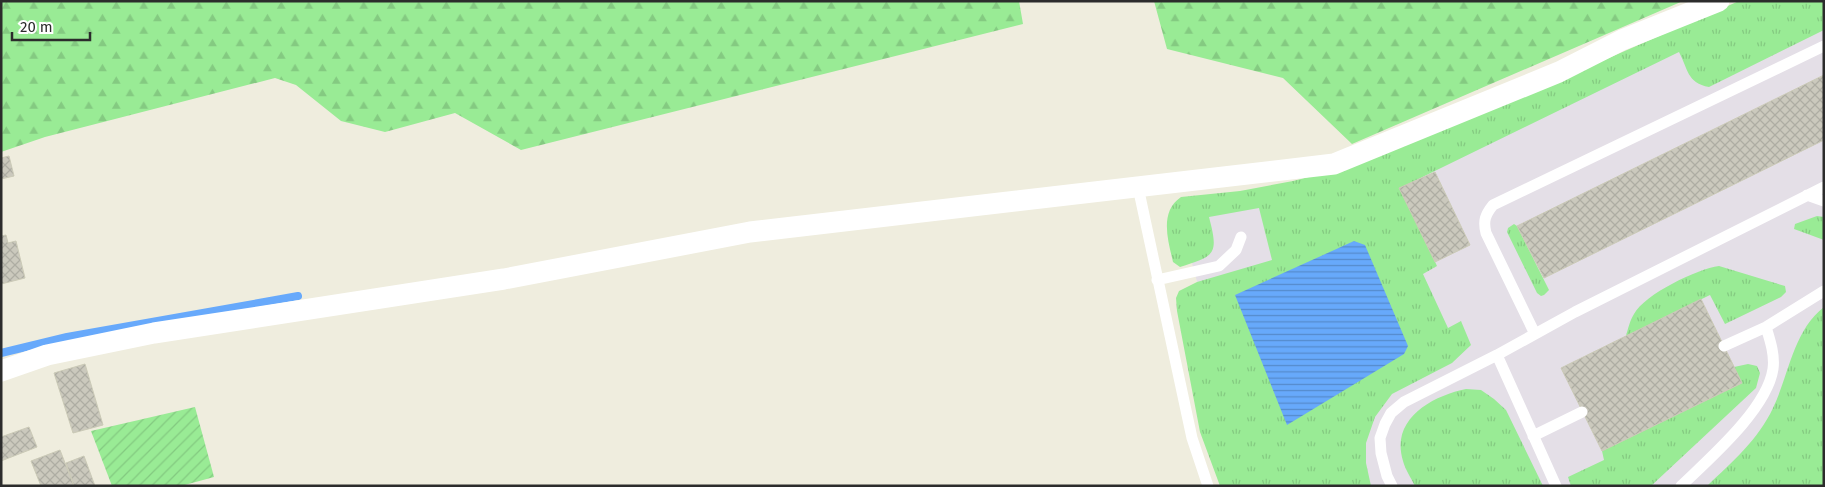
<svg xmlns="http://www.w3.org/2000/svg" width="1825" height="487" font-family="'Fira Sans',sans-serif">
  <defs>
    <pattern id="grass-tufts" width="24" height="20" patternUnits="userSpaceOnUse" patternTransform="scale(1.25)"><rect width="24" height="20" fill="#99eb95"/><path d="M3 7l-1-3M5 7V3M7 7l1-3M15 17l-1-3M17 17v-4M19 17l1-3" fill="none" stroke="#84ca81"/></pattern>
    <pattern id="forest-firs" width="22" height="20" patternUnits="userSpaceOnUse" patternTransform="scale(1.25)"><rect width="22" height="20" fill="#99eb95"/><path d="M5 1l3.5 6h-7zM16 11l3.5 6h-7z" fill="#84ca81"/></pattern>
    <pattern id="garden-furrows" width="10" height="10" patternUnits="userSpaceOnUse" patternTransform="scale(1.25)"><rect width="10" height="10" fill="#99eb95"/><path d="M-1 1l2-2M0 10L10 0M9 11l2-2" fill="none" stroke="#84ca81"/></pattern>
    <pattern id="water-rules" width="6" height="5" patternUnits="userSpaceOnUse" patternTransform="scale(1.25)"><rect width="6" height="5" fill="#67a9fb"/><path d="M0 2.5h6" fill="none" stroke="#558acb"/></pattern>
    <pattern id="building-cross-hatch" width="8" height="8" patternUnits="userSpaceOnUse" patternTransform="scale(1.25)"><rect width="8" height="8" fill="#cbc9bd"/><path d="M0 0l8 8M0 8l8-8" fill="none" stroke="#aeada3"/></pattern>
  </defs>
  <rect width="100%" height="100%" fill="#efedde"/>
  <path fill="#e4dfe7" d="M1757 1H1824V417L1748 486H1265L1194 272 1192 263 1197 213 1353 172Z"/>
  <path fill="url(#grass-tufts)" d="M1739 1H1824V30L1709 87C1687 83 1688 69 1679 52L1400 188 1437 266 1423 274 1448 328 1461 321 1471 345 1452 363 1392 394 1375 417 1366 443V463L1371 486H1220L1200 432 1177 311 1176 298 1179 291 1197 282 1272 260 1259 208 1209 217C1219 255 1215 256 1180 267L1173 262C1168 240 1159 212 1181 197L1240 191 1293 181 1352 166 1538 89Z
    M1817 216 1824 217V240L1794 229 1795 224Z
    M1514 224 1517 226 1549 290 1544 295 1541 296 1537 293 1507 232 1508 228Z
    M1719 266 1785 286 1786 292 1781 297 1725 324 1710 295 1626 336C1628 329 1630 320 1634 314 1645 294 1697 269 1719 266Z
    M1824 307V486H1707C1732 462 1758 440 1773 408 1789 375 1793 331 1824 307Z
    M1748 364 1757 366 1760 373 1756 388 1651 486H1571L1568 477 1604 460 1602 451 1742 383 1734 367Z
    M1466 389 1481 390 1494 399 1506 410 1543 486H1415C1411 478 1405 469 1403 461 1390 419 1432 396 1466 389Z"/>
  <path fill="url(#forest-firs)" d="M1 1H1019L1023 24 521 150 455 113 385 132 341 121 296 85 275 78 45 137 1 152Z
    M1154 1H1683L1352 144 1283 78 1167 49Z"/>
  <path fill="url(#garden-furrows)" d="M195 407 214 477 181 486H112L91 431Z"/>
  <path fill="url(#water-rules)" d="M1354 241 1365 245 1408 346 1404 354 1287 425 1235 295Z"/>
  <g fill="none" stroke-linecap="round" stroke-linejoin="round">
    <path stroke="#67a9fb" stroke-width="8" d="M1 353 67 337 298 296"/>
  </g>
  <path fill="url(#building-cross-hatch)" stroke="#cbcab7" d="M1824 75V140L1544 278 1517 226Z
    M9 156 14 176 1 179V158Z
    M1435 172 1470 245 1435 262 1399 188Z
    M6 235 8 243 16 241 25 278 1 284V236Z
    M1701 299 1742 383 1602 451 1561 368Z
    M85 364 103 425 73 433 54 373Z
    M29 427 37 447 1 461V437Z
    M60 450 74 486H41L31 461Z
    M84 456 95 486H74L66 463Z"/>
  <g fill="none" stroke-linecap="round" stroke-linejoin="round">
    <path stroke="#fff" stroke-width="11" d="M1138 187 1192 438 1208 486
      M1807 195 1824 201
      M1157 280 1219 266 1236 250 1241 237
      M1535 334 1486 233C1483 221 1485 215 1493 205L1824 46
      M1724 346 1766 327 1824 291
      M1497 355 1556 486
      M1533 436 1582 412
      M1392 486 1387 476 1381 453 1380 438 1385 424 1391 413 1404 402 1497 355 1575 312 1824 187
      M1681 486C1710 458 1767 409 1773 369 1775 355 1770 340 1766 327"/>
    <path stroke="#fff" stroke-width="21" d="M1 371 47 355 154 333 504 279 750 232 1334 164 1559 72 1622 40 1719 1"/>
  </g>
  <rect width="1825" height="487" fill="none" stroke="#2c2c2c" stroke-width="5"/>
  <path d="M12 32v8h78v-8" fill="none" stroke="#2c2c2c" stroke-width="2.5"/>
  <text x="20" y="32" font-size="15" fill="#2c2c2c" stroke="#ffffff" stroke-width="4" paint-order="stroke">20 m</text>
</svg>
